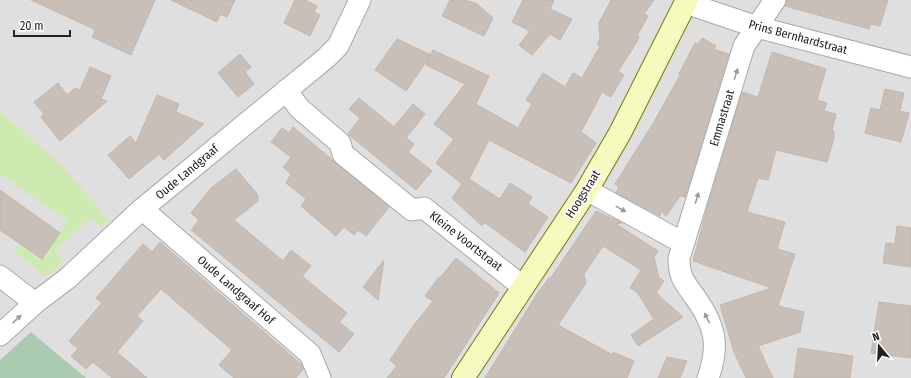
<svg xmlns="http://www.w3.org/2000/svg" width="911" height="378" font-family="'Fira Sans Condensed',sans-serif">
  <rect width="100%" height="100%" fill="#f2efe9"/>
  <path fill="#e0dfdf" d="M0 0H911V378H0Z"/>
  <path fill="#cdebb0" d="M0 111 63 167 109 220 101 228 90 218 55 251 64 261 46 277 15 252 21 244 42 259 68 221 0 174Z"/>
  <path fill="#aacbaf" d="M31 332 86 378H0V360Z"/>
  <path fill="#c7bfb8" stroke="#c4b6ab" d="M31 0H155L131 55 92 37 95 31 94 29Z
    M171 0H235L227 17 220 14 217 22Z
    M295 0H305L317 6 314 12 320 15 310 36 284 23Z
    M450 0H465L477 4 493 18 484 36 442 16Z
    M523 0H554L550 9 572 19 560 40 550 34 532 55 519 45 530 31 512 22Z
    M611 0H654L644 14 648 16 637 36 639 37 635 45 618 71 624 75 611 97 602 92 581 132 596 143 571 183 489 140 469 179 500 199 510 183 532 197 528 204 548 217 525 252 484 222 482 226 452 198 462 184 436 163 454 139 434 124 465 84 426 65 433 50 489 76 476 104 518 128 532 104 526 100 543 73 565 87 573 73 582 78 600 46 597 44 600 39 599 23Z
    M787 0H888L880 26 871 24 869 29 785 6Z
    M702 38 716 46 713 49 729 54 685 197 680 196 666 216 661 211 660 216 616 193 619 186 615 184 654 122 680 75 679 74 695 43 698 44Z
    M397 39 431 55 406 91 375 70Z
    M772 52 826 69 817 100 827 103 824 111 836 114 832 131H834V138L827 162 776 150 768 180 758 178 747 212 785 222 777 249 795 254 778 306 804 312 800 332 758 346 773 378H746L734 352 720 305 772 288 693 261 706 212 742 92 758 97Z
    M240 54 251 67 245 72 254 84 238 97 218 73Z
    M90 67 111 76 101 99 107 101 60 141 41 117 44 114 34 102 58 83 67 95 75 88 80 90Z
    M885 89 904 93 900 111 909 113 901 142 865 133 871 108 880 110Z
    M157 95 179 104 176 112 204 124 164 160 159 154 129 179 108 155 130 136 136 143Z
    M359 98 394 127 413 104 425 114 406 138 414 144 408 152 432 171 416 190 348 134 360 118 349 109Z
    M293 127 389 207 366 236 358 230 354 235 344 227 336 236 301 206 306 199 286 183 291 174 283 167 291 157 271 142 282 128 289 133Z
    M236 169 258 195V201L234 220 283 261 291 250 311 266 302 276 347 313 339 322 354 334 339 352 191 230 199 220 191 213 211 188Z
    M0 190 60 233 42 259 0 230Z
    M596 211 622 223 616 224 658 251 654 257 659 278 664 281 656 293 683 317 638 346 631 335 654 319 637 292 630 288 641 270 603 246 584 274 586 283 558 325 613 355V352L634 361 627 378H485L537 294 549 278 550 279Z
    M897 226 911 228V267L883 263 886 243 895 244Z
    M160 242 301 364 303 369 296 378H234L219 365 232 350 161 289 137 316 143 321 117 352 147 378H112L93 362 86 369 71 356 78 349 69 341 102 303 96 298 143 244 152 252Z
    M456 258 499 293 444 378H387L397 366 390 360 411 329 433 301 425 296 439 277 440 278Z
    M384 260 378 300 363 287Z
    M879 302 911 306V358L871 353Z
    M798 348 853 356 850 378H794Z
    M667 357 687 361 680 378H658Z"/>
  <g fill="none" stroke-linecap="round" stroke-linejoin="round">
    <g stroke="#a9a9a9" stroke-width="23">
      <path id="minor" d="M686 3 757 27 911 67
        M286 90 299 108 340 143 343 154 412 210 424 208 523 287
        M587 190 683 243
        M142 209 310 354 320 378
        M0 276 35 303
        M0 335 35 303 68 278 142 209 326 58 338 46 360 0
        M708 378C720 345 715 325 695 297 684 282 679 277 679 258L744 46 775 0"/>
    </g>
    <g stroke="#707d05" stroke-width="24">
      <path id="secondary" d="M463 378 587 190 620 133 687 0"/>
    </g>
    <use href="#minor" stroke="#fff" stroke-width="21"/>
    <use href="#secondary" stroke="#f7fabf" stroke-width="22"/>
  </g>
  <defs><path id="oneway-solid" d="M-6-.8H1V-3.2L6.5 0L1 3.2V.8H-6Z"/></defs>
  <g fill="#9c9c9c">
    <use href="#oneway-solid" transform="translate(736 74) rotate(-73)"/>
    <use href="#oneway-solid" transform="translate(697 198) rotate(-73)"/>
    <use href="#oneway-solid" transform="translate(621 209) rotate(29)"/>
    <use href="#oneway-solid" transform="translate(707 318) rotate(-116)"/>
    <use href="#oneway-solid" transform="translate(17 319) rotate(-43)"/>
  </g>
  <g text-anchor="middle" stroke-width="3.5" stroke-linejoin="round" paint-order="stroke">
    <g font-size="12" fill="#222" stroke="#fff">
      <text transform="translate(798 37) rotate(15)" y="4">Prins Bernhardstraat</text>
      <text transform="translate(722 118) rotate(-73)" y="4">Emmastraat</text>
      <text transform="translate(187 172) rotate(-40)" y="4">Oude Landgraaf</text>
      <text transform="translate(583 194) rotate(-58)" y="4">Hoogstraat</text>
      <text transform="translate(466 241) rotate(38)" y="4">Kleine Voortstraat</text>
      <text transform="translate(236 290) rotate(41)" y="4">Oude Landgraaf Hof</text>
    </g>
  </g>
  <g transform="translate(879 346) rotate(342)" stroke="#ffffff" stroke-width="3" paint-order="stroke">
  <path d="M0-3L7 15L0 10L-7 15Z" fill="#222222"/>
  <text y="-6" font-size="11" font-weight="bold" text-anchor="middle" fill="#222222">N</text>
  </g>
  <path d="M14 30v6h56v-6" fill="none" stroke="#222222" stroke-width="2"/>
  <text x="20" y="30" font-size="12" fill="#222222" stroke="#ffffff" stroke-width="3" paint-order="stroke">20 m</text>
</svg>
